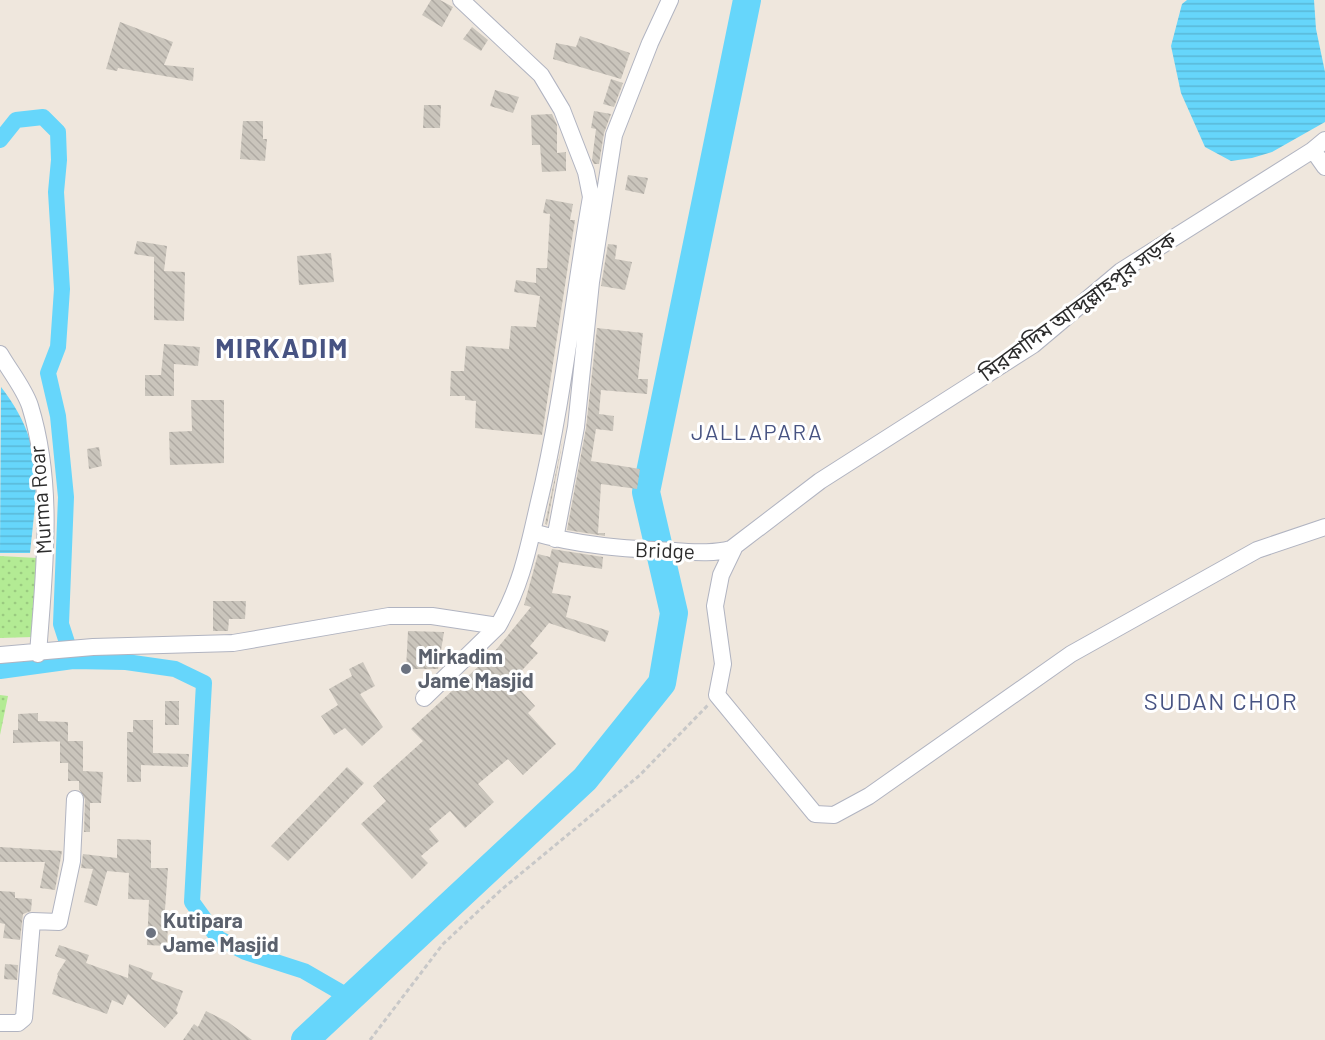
<svg xmlns="http://www.w3.org/2000/svg" width="1325" height="1040" font-family="Barlow,'Noto Sans Bengali',sans-serif">
  <defs>
    <pattern id="grass-dots" width="8" height="8" patternUnits="userSpaceOnUse" patternTransform="scale(1.5)"><rect width="8" height="8" fill="#b3eb94"/><path d="M2 2h.1M6 6h.1" fill="none" stroke="#9aca80" stroke-width="1.8" stroke-linecap="round"/></pattern>
    <pattern id="water-rules" width="6" height="5" patternUnits="userSpaceOnUse" patternTransform="scale(1.5)"><rect width="6" height="5" fill="#66d6fb"/><path d="M0 2.5h6" fill="none" stroke="#59b8d7"/></pattern>
    <pattern id="building-back-hatch" width="6" height="6" patternUnits="userSpaceOnUse" patternTransform="scale(1.5)"><rect width="6" height="6" fill="#cac5bc"/><path d="M-1 5l2 2M0 0l6 6M5-1l2 2" fill="none" stroke="#aea9a2"/></pattern>
  </defs>
  <rect width="100%" height="100%" fill="#efe7dd"/>
  <path fill="url(#grass-dots)" d="M0 556 37 558 33 637 0 638Z
    M0 695 8 696 0 735Z"/>
  <path fill="url(#water-rules)" d="M1187 0H1314L1316 29 1325 72V122L1272 152 1252 158 1231 161 1205 147 1181 93 1171 46 1182 4Z
    M1 387C46 445 37 485 30 553H0Z"/>
  <g fill="none" stroke-linecap="round" stroke-linejoin="round">
    <path stroke="#66d6fb" stroke-width="16" d="M0 140 16 120 43 117 58 132 59 160 56 192 62 289 58 347 48 373 58 416 66 497 61 624 73 661 126 662 175 669 204 683 192 902 218 938 245 952 304 971 349 997
      M0 671 73 661"/>
    <path stroke="#66d6fb" stroke-width="28" d="M305 1040 585 779 662 683 674 613 646 492 747 0"/>
  </g>
  <path fill="url(#building-back-hatch)" d="M431 0H440L453 7 442 27 422 15Z
    M120 22 173 42 164 65 194 68 193 81 118 68 117 71 106 69Z
    M472 27 488 40 481 51 463 39Z
    M580 36 630 53 621 79 553 59 556 43 576 47Z
    M611 79 623 83 614 107 603 104Z
    M495 90 519 97 513 113 490 106Z
    M424 105H441L440 128H423Z
    M594 111 611 114 604 133 599 164H594L592 160 596 129 591 128Z
    M552 114 557 125V153L566 152V171L542 172 540 145H532L531 115Z
    M243 121H263V139H267L265 161 240 159Z
    M628 175 648 178 644 194 625 190Z
    M546 199 573 204 570 220H575L542 435 475 428 476 401 465 400V396H450L451 371H464L466 346 509 349 511 326 536 327 540 296 514 292 516 280 536 283V268H547L550 214 543 213Z
    M137 241 167 246 164 271 185 272 184 321 154 320V257L134 254Z
    M608 244 617 245 615 259 632 262 625 290 601 286Z
    M331 253 334 282 299 285 297 256Z
    M597 328 643 333 638 379H648L647 394 601 390 599 414 614 416 613 431 596 429 591 461 640 469 637 489 601 484 598 533H605V536L567 530 586 428Z
    M164 344 200 347 198 366 174 364V396H145V375H161Z
    M191 400H224V463L170 465 169 432 192 431Z
    M563 439 547 525 545 524Z
    M99 447 102 466 89 469 87 449Z
    M552 549 603 557 602 569 559 562 552 593 571 596 566 617 609 631 605 642 549 623 530 646 538 653 512 681 535 706 528 713 556 744 523 775 508 759 478 784 494 802 465 828 450 811 429 829 439 841 421 856 428 863 412 879 361 824 386 801 373 786 423 741 411 729 495 651 531 607 524 605 538 554 550 557Z
    M213 601H246L245 619H229L228 631H213Z
    M408 631 444 632 438 669H406Z
    M363 662 375 686 360 694 383 727 362 746 345 728 334 735 321 716 338 705 329 689 352 676 349 669Z
    M165 701H179V725H165Z
    M38 713V721L68 722V741L13 743V730H18V714Z
    M133 720H153V753L189 754 188 767 141 765V782H127V732H133Z
    M60 741H83V771L103 772 101 803H90V832H84L85 799 79 789V781H68V763H60Z
    M347 767 364 783 288 861 271 846Z
    M117 839 151 840V868H168L164 923H168L167 946 147 945 149 900 128 899 129 873 107 871 97 906 84 902 93 869 81 868 83 854 117 858Z
    M0 847 62 851 55 890 40 888 45 862H0Z
    M0 891 15 892V898L32 899 31 911 23 914 20 940 3 938 5 924 0 923Z
    M59 945 89 955 86 963 128 978 129 964 153 973 151 979 183 991 176 1010 178 1013 165 1028 128 994 123 1005 112 1000 107 1014 52 994 58 975 57 974 66 960 55 956Z
    M5 964 18 965 17 980 4 979Z
    M206 1011 228 1022 252 1040H183L194 1024 198 1027Z"/>
  <g fill="none" stroke-linecap="round" stroke-linejoin="round">
    <g stroke="#b1b4c1" stroke-width="18">
      <path id="street" d="M1313 150 1325 167
        M0 354C9 370 24 388 30 406 55 487 44 571 38 654
        M532 532C580 546 626 549 675 551 693 552 713 554 731 549L820 481 1033 345 1121 271 1313 150 1325 140
        M555 539 576 427 591 282 614 135 650 43 670 0
        M734 548 721 575 715 606 723 664 717 695 815 814 834 815 869 796 1071 654 1257 550 1325 527
        M0 655 93 647 233 643 389 616H432L498 626C521 586 528 550 538 506 563 404 573 300 591 197L586 172 562 110 541 75 461 0
        M424 698 498 626
        M0 1023H18L24 1018 32 921 59 922 72 861 75 799"/>
    </g>
    <path stroke="#c8c8c8" stroke-width="3" stroke-dasharray="4.5 3" stroke-linecap="butt" d="M370 1040 443 944 501 890 640 775 708 705"/>
    <use href="#street" stroke="#fff" stroke-width="16"/>
  </g>
  <g fill="#6b7280" stroke="#fff" stroke-width="2">
    <circle cx="406" cy="669" r="6"/>
    <circle cx="151" cy="933" r="6"/>
  </g>
  <g text-anchor="middle" stroke-width="6" stroke-linejoin="round" paint-order="stroke">
    <g font-size="21" fill="#2c2c2c" stroke="#fff">
      <text transform="translate(1078 307) rotate(-36)" y="7">মিরকাদিম আব্দুল্লাহপুর সড়ক</text>
      <text transform="translate(41 500) rotate(-94)" y="7">Murma Roar</text>
      <text transform="translate(665 551) rotate(2)" y="7">Bridge</text>
    </g>
    <g font-size="21" font-weight="bold" fill="#5b616d" stroke="#fff" text-anchor="start">
      <text x="418" y="664">Mirkadim<tspan x="418" dy="24">Jame Masjid</tspan></text>
      <text x="163" y="928">Kutipara<tspan x="163" dy="24">Jame Masjid</tspan></text>
    </g>
    <g font-size="22" letter-spacing="1.5" fill="#475382" stroke="#fff">
      <text x="757" y="440">JALLAPARA</text>
    </g>
    <g font-size="24" letter-spacing="1.5" fill="#475382" stroke="#fff">
      <text x="1221" y="710">SUDAN CHOR</text>
    </g>
    <g font-size="27" font-weight="bold" letter-spacing="1.5" fill="#475382" stroke="#fff">
      <text x="282" y="358">MIRKADIM</text>
    </g>
  </g>
</svg>
